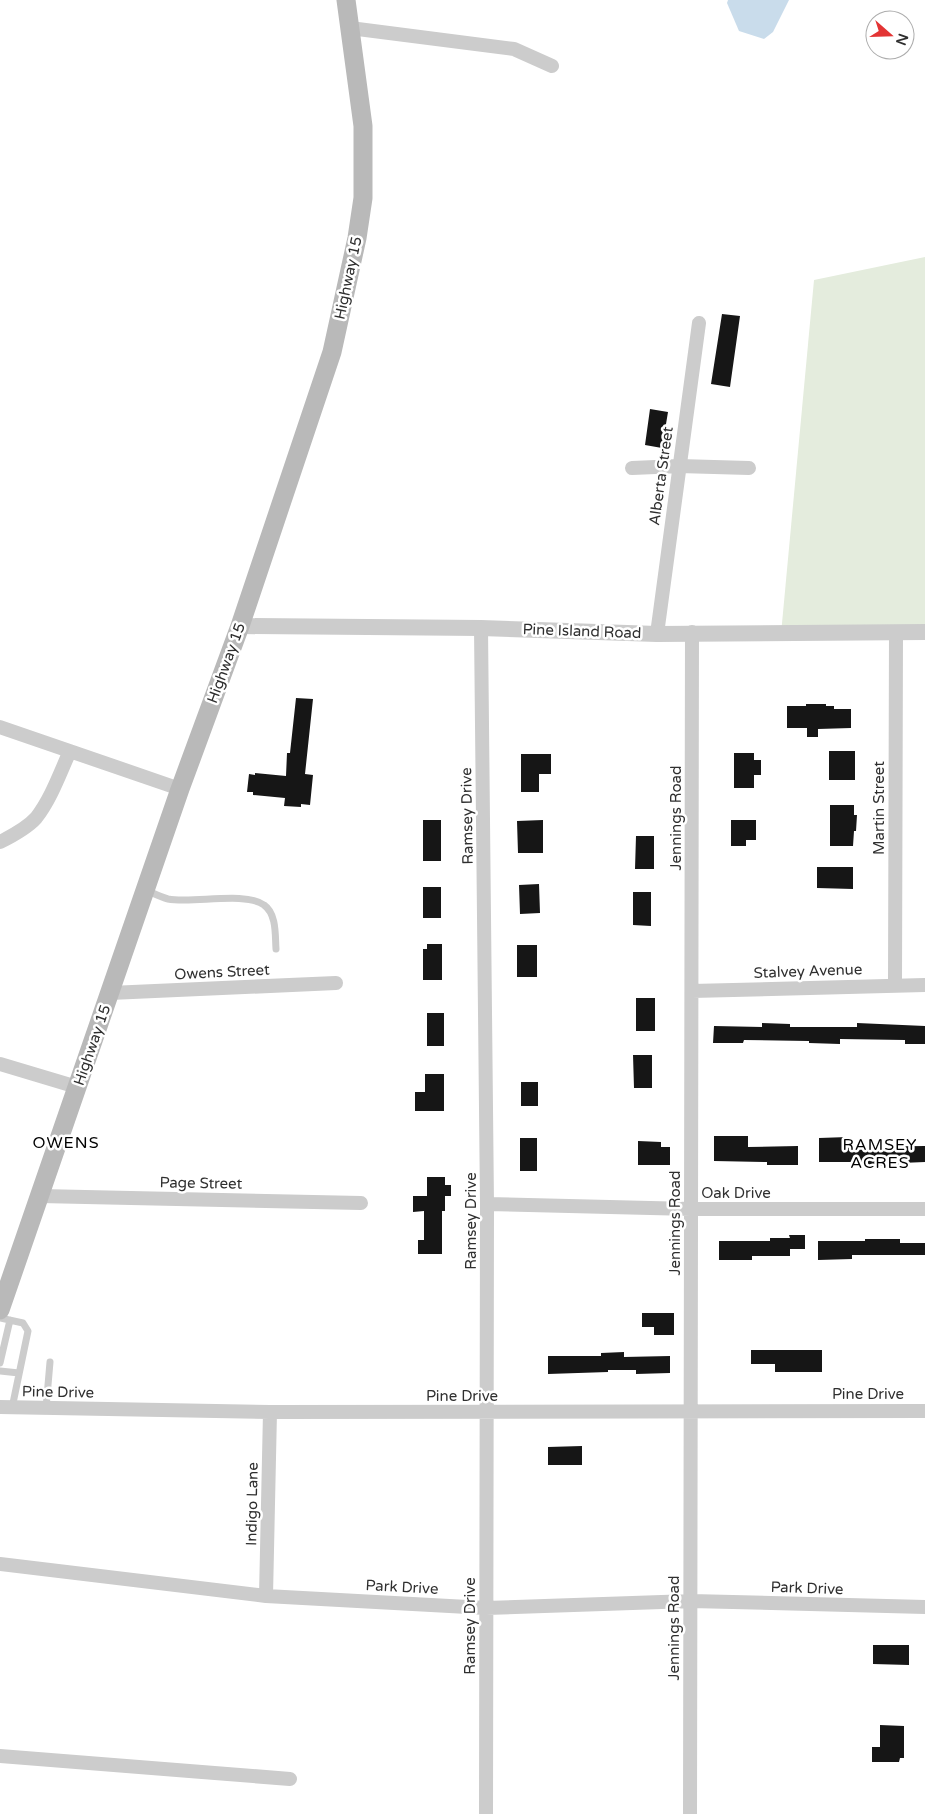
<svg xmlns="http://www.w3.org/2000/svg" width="925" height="1814" font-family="'Varela Round',sans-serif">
  <rect width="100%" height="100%" fill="#fff"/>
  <path fill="#e4ecdd" d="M925 257V632L781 634 814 280Z"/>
  <path fill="#c9dceb" d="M728 0H789L773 32 764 39 739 31 727 3Z"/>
  <path fill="#161616" d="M722 314 740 316 730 387 711 384Z
    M650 409 668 412 662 448 645 445Z
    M296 698 313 699 305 774 313 775 310 805 301 804V807L284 806 285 798 253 795V792H247L249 774 255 775V773L286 776 287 753H290Z
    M806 704H826V706H834V709H851V728L818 729V737H807V728H787V706H806Z
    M829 751H855V780H829Z
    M734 753H754V760H761V775H754V788H734Z
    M521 754H551V774H539V792H521Z
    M830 805H854V815H857L856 831H854L853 846H830Z
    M423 820H441V861H423Z
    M543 820V853H518L517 821Z
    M731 820H756V840H746V846H731Z
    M636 836H654V869H635Z
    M817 867H853V889L817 888Z
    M539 884 540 913 520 914 519 885Z
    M423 887H441V918H423Z
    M633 892H651V926L633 925Z
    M427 944H442V980H423V949H427Z
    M517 945H537V977H517Z
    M636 998H655V1031H636Z
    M427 1013H444V1046H427Z
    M762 1023 790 1024V1027H857V1023L925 1026V1044H905V1040L840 1039V1044L809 1043V1041L744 1040 743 1043H713L714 1026 762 1027Z
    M633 1055H652V1088H634Z
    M425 1074H444V1111H415V1092H425Z
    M521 1082H538V1106H521Z
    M714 1136H748V1147L798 1146V1165H767V1162L714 1161Z
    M848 1137 849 1147 925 1146V1162L901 1163V1166H868V1162H819V1138Z
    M520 1138H537V1171H520Z
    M638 1141 661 1142V1147H670V1165H638Z
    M427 1177H445V1185H451V1196H445V1211H442V1254H418V1240H424V1211L413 1212V1196H427Z
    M789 1235H805V1249H790V1256H752V1260H719V1241H770V1238H790Z
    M865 1239H900V1243H925V1255H852V1259L818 1260V1241H865Z
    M642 1313H674V1335H654V1327H642Z
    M751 1350H822V1372H775V1364H751Z
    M624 1352V1357L670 1356V1373L636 1374V1370H608V1372L548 1374V1356H601V1353Z
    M582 1446V1465H548V1447Z
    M873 1645H909V1665L873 1664Z
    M880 1725 904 1726V1758H900L899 1762H872V1747H880Z"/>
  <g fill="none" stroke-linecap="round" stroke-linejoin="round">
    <path stroke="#ccc" stroke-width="7" d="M146 890C153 893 160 897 168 899 192 904 245 891 264 905 277 914 275 936 276 949
      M0 1318 23 1323 28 1331 12 1408
      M0 1363 10 1320
      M0 1371 19 1373
      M46 1408 50 1362"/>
    <path stroke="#ccc" stroke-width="14" d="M350 28 514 49 552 66
      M632 468 679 466 749 468
      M481 628 487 1204 486 1814
      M657 634 699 323
      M0 727 180 789
      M0 842C12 836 27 828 36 818 51 799 60 773 70 751
      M895 985 896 632
      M692 991 925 985
      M110 993 336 983
      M0 1064 77 1087
      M40 1196 361 1203
      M487 1204 691 1209H925
      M0 1407 270 1412 925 1411
      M0 1564 266 1596 486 1608 691 1601 925 1607
      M266 1596 270 1412
      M0 1756 290 1779
      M690 1814 692 632"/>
    <path stroke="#ccc" stroke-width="16" d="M240 626 481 628 657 634 925 632"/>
    <path stroke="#b9b9b9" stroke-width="19" d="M0 1310 180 789 240 626 332 352 357 238 363 198V126L346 0"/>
  </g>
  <g text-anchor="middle" stroke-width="5" stroke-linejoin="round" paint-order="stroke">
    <g font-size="15" fill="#2f2f2f" stroke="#fff">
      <text transform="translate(348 278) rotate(-78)" y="5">Highway 15</text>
      <text transform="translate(661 476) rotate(-82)" y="5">Alberta Street</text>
      <text transform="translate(582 631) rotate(2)" y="5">Pine Island Road</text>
      <text transform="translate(226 663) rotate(-70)" y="5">Highway 15</text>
      <text transform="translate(879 808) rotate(-90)" y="5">Martin Street</text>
      <text transform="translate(467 816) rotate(-91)" y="5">Ramsey Drive</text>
      <text transform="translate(676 818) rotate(-90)" y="5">Jennings Road</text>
      <text transform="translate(808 971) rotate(-2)" y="5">Stalvey Avenue</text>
      <text transform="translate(222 972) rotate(-3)" y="5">Owens Street</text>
      <text transform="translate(92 1045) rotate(-71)" y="5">Highway 15</text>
      <text transform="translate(201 1183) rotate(1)" y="5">Page Street</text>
      <text x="736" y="1198">Oak Drive</text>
      <text transform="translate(471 1221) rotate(-90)" y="5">Ramsey Drive</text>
      <text transform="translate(675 1223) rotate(-90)" y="5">Jennings Road</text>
      <text transform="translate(58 1392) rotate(1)" y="5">Pine Drive</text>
      <text x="868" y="1399">Pine Drive</text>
      <text x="462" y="1401">Pine Drive</text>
      <text transform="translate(252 1504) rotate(-89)" y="5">Indigo Lane</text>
      <text transform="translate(402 1587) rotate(3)" y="5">Park Drive</text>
      <text transform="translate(807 1588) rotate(2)" y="5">Park Drive</text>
      <text transform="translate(470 1626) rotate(-90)" y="5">Ramsey Drive</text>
      <text transform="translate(674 1628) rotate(-90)" y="5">Jennings Road</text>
    </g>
    <g font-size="16" letter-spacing="1" fill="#000" stroke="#fff">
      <text x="66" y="1148">OWENS</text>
      <text x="880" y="1150">RAMSEY<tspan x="880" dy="18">ACRES</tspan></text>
    </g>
  </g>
  <g transform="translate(890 35) rotate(110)"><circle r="24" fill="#ffffff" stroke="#acacac"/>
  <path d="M0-4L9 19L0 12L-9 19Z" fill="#e33434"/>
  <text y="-8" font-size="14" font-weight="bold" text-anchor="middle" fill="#2f2f2f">N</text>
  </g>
</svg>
